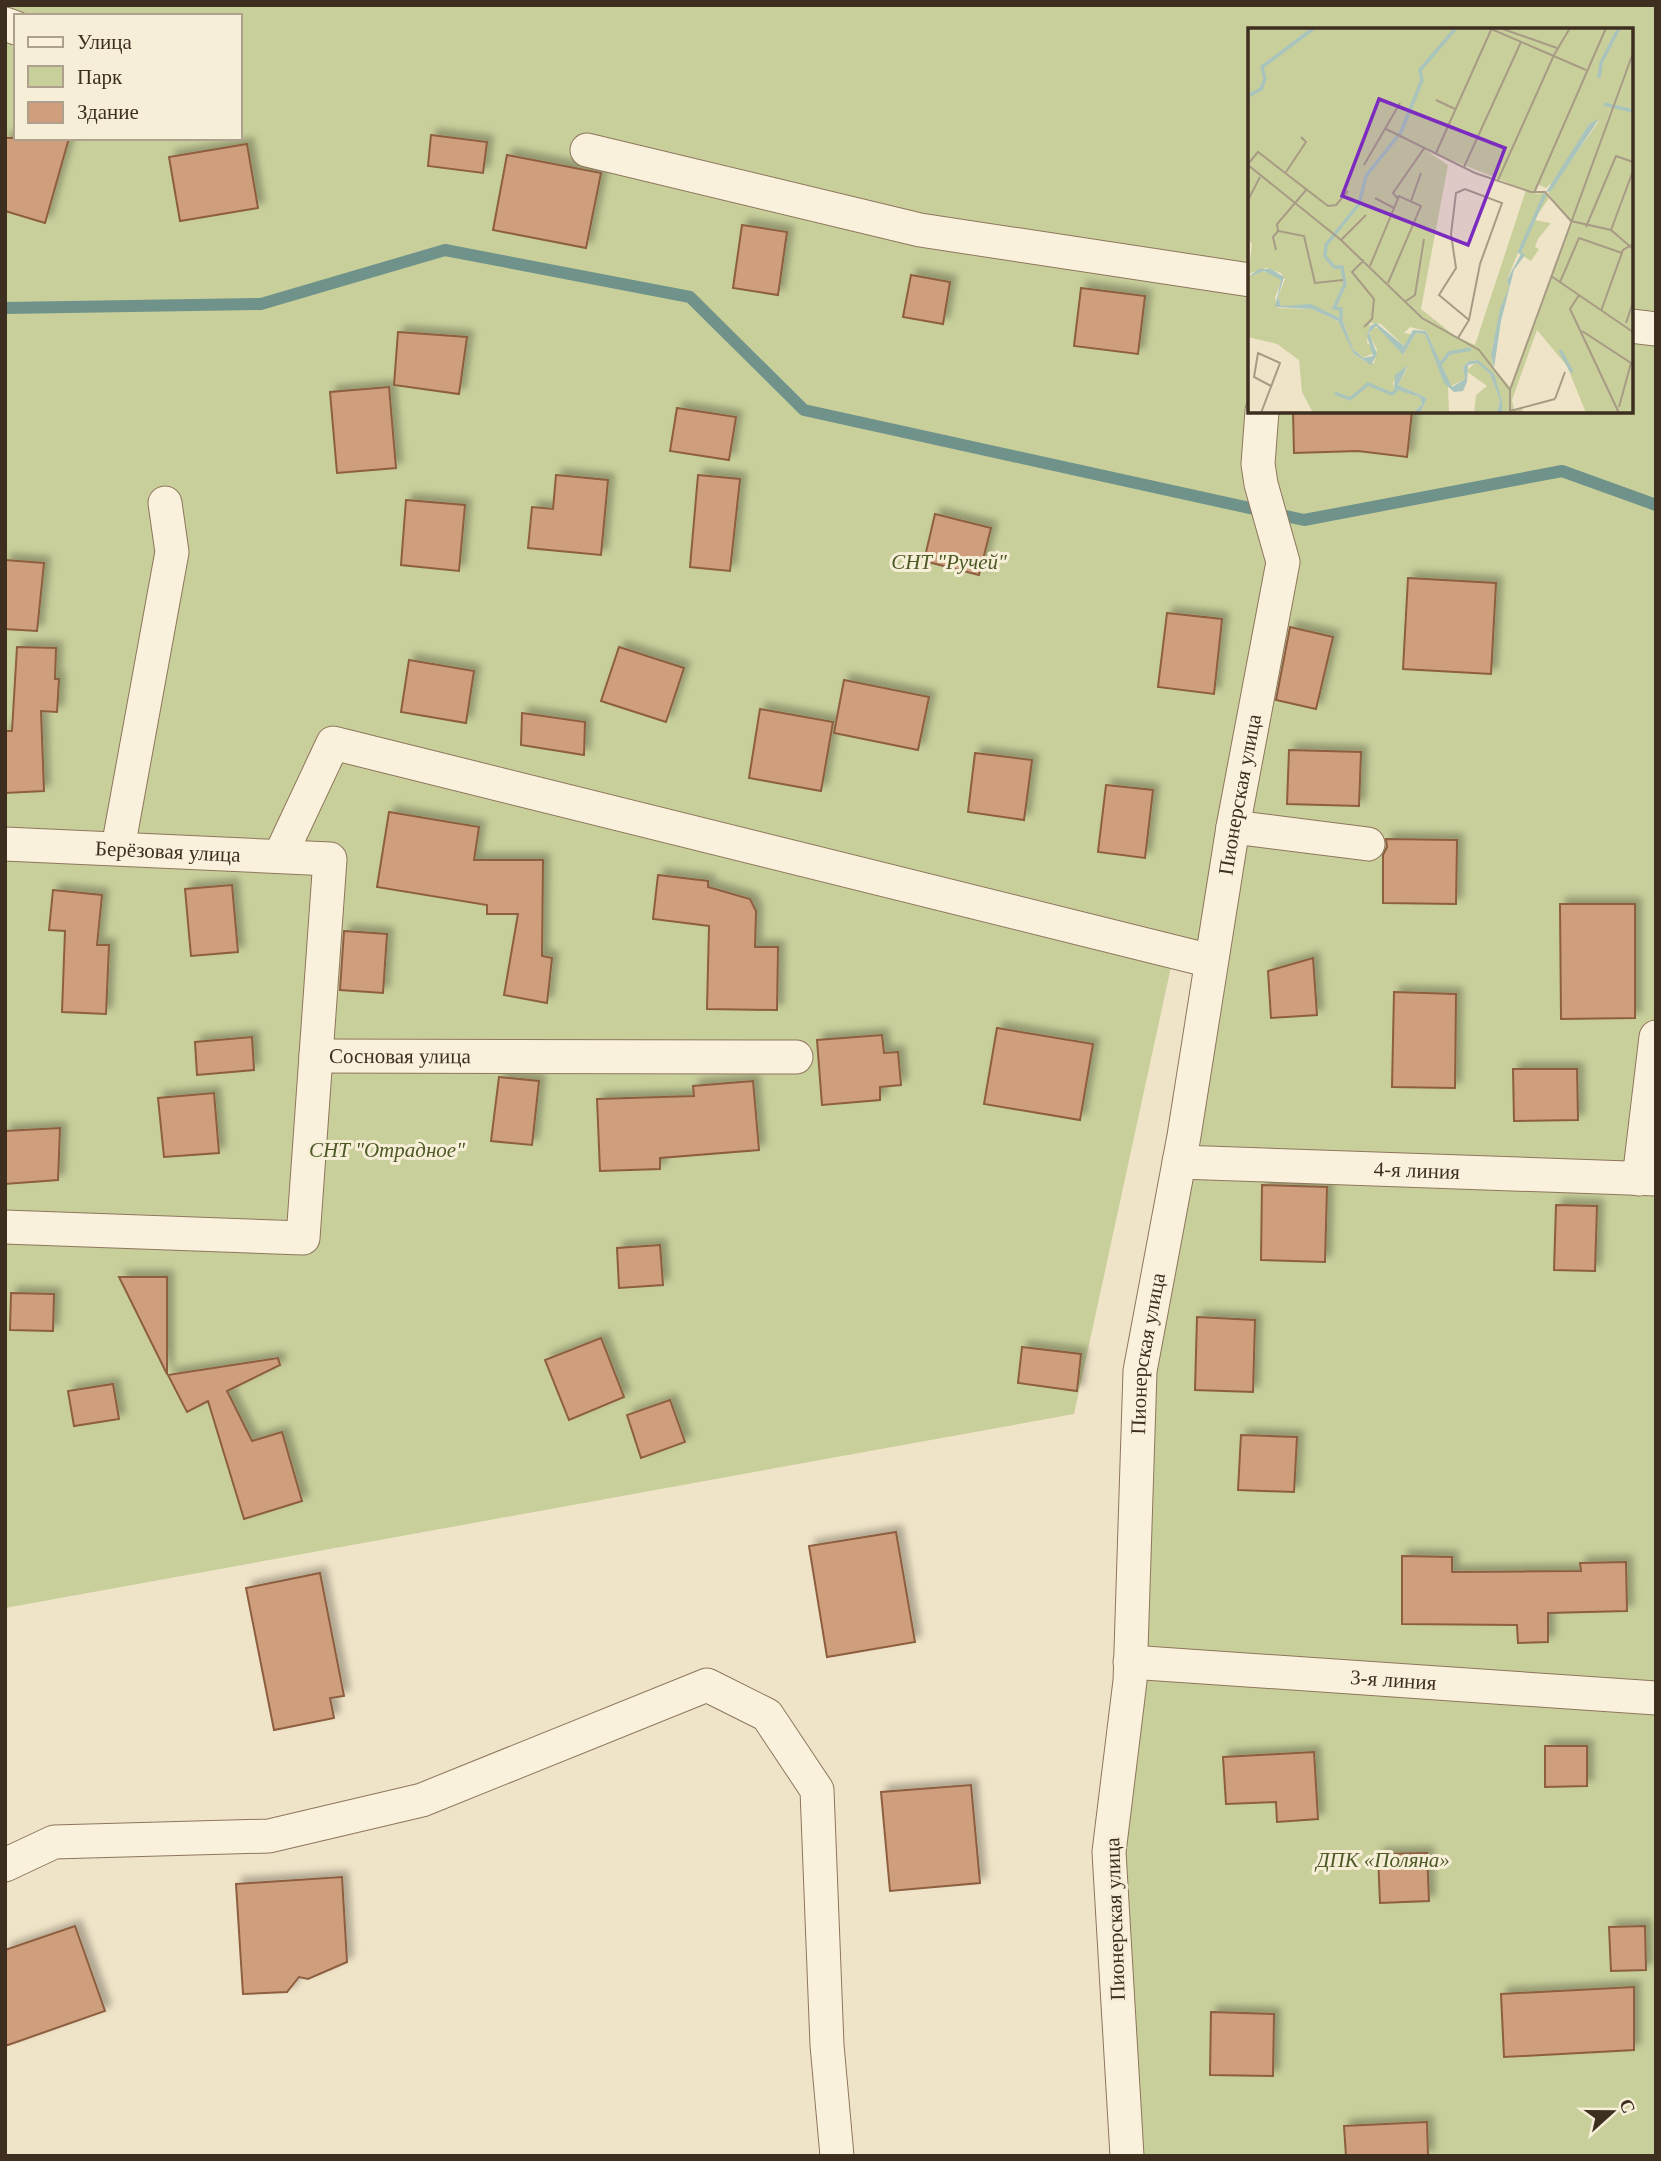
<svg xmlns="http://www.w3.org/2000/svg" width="1661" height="2161" font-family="'Times New Roman',serif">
  <defs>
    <filter id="shadow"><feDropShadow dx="6" dy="-6" stdDeviation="3.5" flood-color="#0004"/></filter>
  </defs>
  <rect width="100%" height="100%" fill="#f0e4c8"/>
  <path fill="#c9cf9b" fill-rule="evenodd" d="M5 5H1656V2156H1127L1109 1852 1140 1371 1211 959 1174 953 1074 1414 5 1608ZM16 16H240V138H16ZM1250 30H1631V411H1250Z"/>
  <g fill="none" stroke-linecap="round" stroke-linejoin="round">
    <path stroke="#6f938a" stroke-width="12" d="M5 308 261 304 445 250 690 297 804 410 1304 520 1562 471 1656 505"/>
  </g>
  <path fill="#cf9f7d" stroke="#8d5f41" stroke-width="2" filter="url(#shadow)" d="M431 135 487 142 483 173 428 166Z
    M5 138H69L45 223 5 211Z
    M247 144 258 208 180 221 169 157Z
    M507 155 601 173 586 248 493 230Z
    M742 225 787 232 778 295 733 288Z
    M911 275 950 282 943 324 903 317Z
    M1081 288 1145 296 1138 354 1074 346Z
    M398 332 467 337 459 394 394 385Z
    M389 387 396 468 337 473 330 392Z
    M677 408 736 417 729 460 670 451Z
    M1293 411H1412L1407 457 1358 451 1294 453Z
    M556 475 608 480 601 555 528 548 532 507 553 509Z
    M698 475 740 479 730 571 690 567Z
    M406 500 465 505 459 571 401 565Z
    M935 514 991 528 979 575 924 561Z
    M5 560 44 563 37 631 5 629Z
    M1408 578 1496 583 1491 674 1403 669Z
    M1167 613 1222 619 1214 694 1158 687Z
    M1290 627 1333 637 1316 709 1276 700Z
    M17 647 56 648 55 679H59L57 712 41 711 44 791 5 793V731H12Z
    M619 647 684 668 666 722 601 701Z
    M409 660 474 671 466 723 401 712Z
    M844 680 929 697 918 750 834 733Z
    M760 709 833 722 821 791 749 778Z
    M522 713 585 722 584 755 521 745Z
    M1289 750 1361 752 1359 806 1287 804Z
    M975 753 1032 760 1024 820 968 812Z
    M1106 785 1153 790 1145 858 1098 852Z
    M389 812 479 827 474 860H543L542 956 552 958 547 1003 504 995 518 914H487V905L377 887Z
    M1386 839 1457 840 1456 904 1383 903V855L1387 847Z
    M658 875 708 881V887L750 899 756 911 755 947H778L777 1010 707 1009 709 926 653 919Z
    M232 885 238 952 191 956 185 889Z
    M53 890 102 895 97 945H109L106 1014 62 1012 65 931 49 930Z
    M1560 904H1635V1018L1561 1019Z
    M344 931 387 934 383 993 340 990Z
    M1313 958 1317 1015 1271 1018 1268 971Z
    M1394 992 1456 994 1455 1088 1392 1087Z
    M997 1028 1093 1044 1080 1120 984 1104Z
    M882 1035 884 1053 898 1052 901 1085 880 1087V1100L822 1105 817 1040Z
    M252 1037 254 1070 197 1075 195 1042Z
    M1513 1069H1577L1578 1120 1514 1121Z
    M499 1077 539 1081 532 1145 491 1141Z
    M753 1081 759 1150 660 1158V1169L600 1171 597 1099 694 1096 693 1086Z
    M214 1093 219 1153 164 1157 158 1098Z
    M60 1128 58 1180 5 1184V1131Z
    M1262 1185 1327 1187 1325 1262 1261 1260Z
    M1556 1205 1597 1206 1595 1271 1554 1270Z
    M660 1245 663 1285 619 1288 617 1248Z
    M119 1277H167V1374Z
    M11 1293 54 1294 53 1331 10 1330Z
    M1197 1317 1255 1320 1253 1392 1195 1390Z
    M601 1338 624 1397 569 1420 545 1360Z
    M1022 1347 1081 1354 1077 1391 1018 1383Z
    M278 1358 280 1365 227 1391 252 1441 282 1432 302 1501 244 1519 208 1401 187 1412 168 1375Z
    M113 1384 119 1419 74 1426 68 1391Z
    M670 1400 685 1442 641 1458 627 1415Z
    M1241 1435 1297 1437 1294 1492 1238 1490Z
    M896 1532 915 1642 827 1657 809 1546Z
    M1402 1556 1452 1557V1572L1581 1571 1580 1563 1626 1562 1627 1611 1548 1613V1642L1518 1643 1517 1625 1402 1624Z
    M320 1573 344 1696 330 1698 334 1718 274 1730 246 1588Z
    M1545 1746H1587V1786L1545 1787Z
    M1314 1752 1318 1819 1277 1822 1276 1802 1226 1804 1223 1757Z
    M971 1785 980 1883 890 1891 881 1792Z
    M1427 1853 1429 1901 1380 1903 1378 1854Z
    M342 1877 347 1962 308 1979 299 1977 287 1992 243 1994 236 1884Z
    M75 1926 105 2011 5 2046V1950Z
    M1645 1926 1646 1970 1611 1971 1609 1927Z
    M1634 1987V2050L1504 2057 1501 1994Z
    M1211 2012 1274 2014 1273 2076 1210 2075Z
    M1427 2122 1428 2156H1346L1344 2126Z"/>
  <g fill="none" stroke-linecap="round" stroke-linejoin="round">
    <g stroke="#8d765c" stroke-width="35">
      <g id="minor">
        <path d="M5 24 16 28"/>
        <path d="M587 150 920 230 1250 280"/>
        <path d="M1631 326 1656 329"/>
        <path d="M1233 827 1368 844"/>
        <path id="s1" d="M5 844 330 859 303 1238 5 1227"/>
        <path d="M118 848 172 552 165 503"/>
        <path d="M280 856 333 743 1211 961"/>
        <path id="s2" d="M316 1056 796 1057"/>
        <path id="s3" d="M1179 1162 1656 1179"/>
        <path d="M1639 1179 1656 1037"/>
        <path id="s4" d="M1130 1662 1656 1698"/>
        <path d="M5 1865 54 1842 269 1836 422 1800 707 1685 767 1715 817 1790 827 2045 837 2156"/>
        <path id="s5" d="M1127 2156 1109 1852 1130 1681 1140 1371 1184 1136 1233 827 1283 562 1261 484 1258 464 1262 411"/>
      </g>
    </g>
    <use href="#minor" stroke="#faf1dc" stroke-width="33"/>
  </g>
  <g text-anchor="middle" stroke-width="6" stroke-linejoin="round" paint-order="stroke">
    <g font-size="21" font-style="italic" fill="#4d5a26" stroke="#f7eed8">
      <text x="949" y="569">СНТ "Ручей"</text>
      <text x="387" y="1157">СНТ "Отрадное"</text>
      <text x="1383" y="1867">ДПК «Поляна»</text>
    </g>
    <g font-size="21" fill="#3d2e20" stroke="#f7eed8">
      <text dy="7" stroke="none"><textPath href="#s5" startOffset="1372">Пионерская улица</textPath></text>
      <text dy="7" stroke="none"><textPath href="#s1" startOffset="163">Берёзовая улица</textPath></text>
      <text dy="7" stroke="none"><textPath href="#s2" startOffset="84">Сосновая улица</textPath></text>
      <text dy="7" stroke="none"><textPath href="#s3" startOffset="238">4-я линия</textPath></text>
      <text dy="7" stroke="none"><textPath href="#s5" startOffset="805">Пионерская улица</textPath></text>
      <text dy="7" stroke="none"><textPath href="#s4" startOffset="264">3-я линия</textPath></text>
      <text transform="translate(1115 1919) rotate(-92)" y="7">Пионерская улица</text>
    </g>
  </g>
  <g transform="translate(1248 28)">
    <rect width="385" height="385" fill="#f0e4c8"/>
    <path d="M0 0H385V385H338L319 338 289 302 264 372 266 381 274 380 275 385H252L254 373 245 346 228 332 221 333 215 339 217 351 203 358 178 303 162 299 156 305 162 306 163 312 156 318 133 296 122 295 119 315 125 319 124 326 115 330 105 321 94 291 67 279 33 278 30 269 37 251 33 245 18 240 0 246 4 217 0 209ZM351 93 300 165 323 194 262 359 245 339 244 320 261 259 259 252 270 225 283 233 291 221 287 219 290 211 303 195 286 192 301 170 297 165 287 166 289 156 298 160 310 149 341 96ZM176 121 278 162 227 317 207 308 173 281 200 137ZM12 243 25 245 34 252 27 269 29 280 64 281 88 292 97 301 106 326 118 334 126 335 129 321 121 307 125 299 131 300 155 327 168 305 177 306 200 359 201 385H172L179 370 150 357 160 338 145 354 146 360 172 369 174 376 165 385H65L54 364 51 332 29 316 0 309V249ZM228 334 242 346 252 372 249 385H226L228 367 239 358 218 343Z" fill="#c9cf9b" fill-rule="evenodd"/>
    <path d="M351 91 303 163 298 164 341 96ZM274 224 277 227 266 242 253 293 246 340 243 327 252 281 261 259 259 252ZM11 241H23L36 249 30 269 33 278 63 276 94 291 105 321 115 330 125 328 119 308 122 298 128 295 156 318 165 302 178 303 204 359 217 351 215 339 221 333 230 332 246 346 254 373V384L249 385 252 372 242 346 229 335 220 337 219 354 215 363 206 364 196 355 177 306 168 305 155 327 128 298 121 305 129 326 123 337 106 326 90 293 64 281 27 279 33 252 16 243 0 249ZM160 337 150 357 179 370 172 385H165L174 376 172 369 146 361 147 347Z" fill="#a9c4bc"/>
    <path fill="none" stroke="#a9c4bc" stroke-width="3.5" d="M351 50 353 35 371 0M0 68 13 61 17 51 14 39 66 0M356 76 385 83M271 225 297 166M93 291V281L86 280 97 256 94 239H86L77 228 78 217 111 176 118 148 153 104 174 52 172 42 208 0M312 322 324 344M191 338 201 325 223 321M87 365 102 371 120 356 144 366 149 362"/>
    <path fill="none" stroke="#a89b85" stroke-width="2" d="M241 0 338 42M252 0 309 20M188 72 207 81M138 101 227 145 283 164H297L323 193 363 202 385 221M188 125 243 2M0 136 10 124 80 178 88 177 100 163M0 137 93 212 174 290 231 322 262 362M116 137 152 75M216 139 273 14M38 144 58 114 53 109M250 152 306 27 322 0M59 161 29 196 30 203 56 208 67 255 95 252M286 165 358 0M127 170 146 180M150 171 145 165 177 119M0 172 12 149M163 173 173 145M338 199 368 128 385 134M363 202 385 143M93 212 118 187M28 222 25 209 30 203M116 232 104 244 126 271 124 291 116 299M122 238 151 168 173 178 140 255M303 248 385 304M312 254 331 210 374 225M331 267 322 281 371 385M158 273 167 267 176 211M353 283 375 222 385 216M378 295 385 274M334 303 383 335 371 379M210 310 221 292 232 236 254 175 217 161 208 165 203 206 208 240 191 267 221 292M307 371 317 344M262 383 307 371M13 385 32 335 10 325 6 349 23 358M262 385V362L385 25"/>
    <path fill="#7b2cbf" fill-opacity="0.15" stroke="#7b2cbf" stroke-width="3.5" d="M131 71 257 120 220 217 94 168Z"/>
    <rect width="385" height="385" fill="none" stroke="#3d2e20" stroke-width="3.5"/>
  </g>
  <rect width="1661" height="2161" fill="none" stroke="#3d2e20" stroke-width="14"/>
  <rect x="14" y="14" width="228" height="126" fill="#f7eed8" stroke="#ada18e" stroke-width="2"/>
  <rect x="28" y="37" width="35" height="10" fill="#faf1dc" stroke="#ada18e" stroke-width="2"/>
  <text x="77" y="49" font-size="21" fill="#3d2e20">Улица</text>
  <rect x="28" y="66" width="35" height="21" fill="#c9cf9b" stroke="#ada18e" stroke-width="2"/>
  <text x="77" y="84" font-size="21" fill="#3d2e20">Парк</text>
  <rect x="28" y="102" width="35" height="21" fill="#cf9f7d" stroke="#ada18e" stroke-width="2"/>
  <text x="77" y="119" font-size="21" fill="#3d2e20">Здание</text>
  <g transform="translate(1612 2112) rotate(69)" stroke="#f7eed8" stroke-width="5" paint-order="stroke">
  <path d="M0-5L12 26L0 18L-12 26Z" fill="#3d2e20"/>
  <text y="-10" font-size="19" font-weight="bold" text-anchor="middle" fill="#3d2e20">С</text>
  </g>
</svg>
